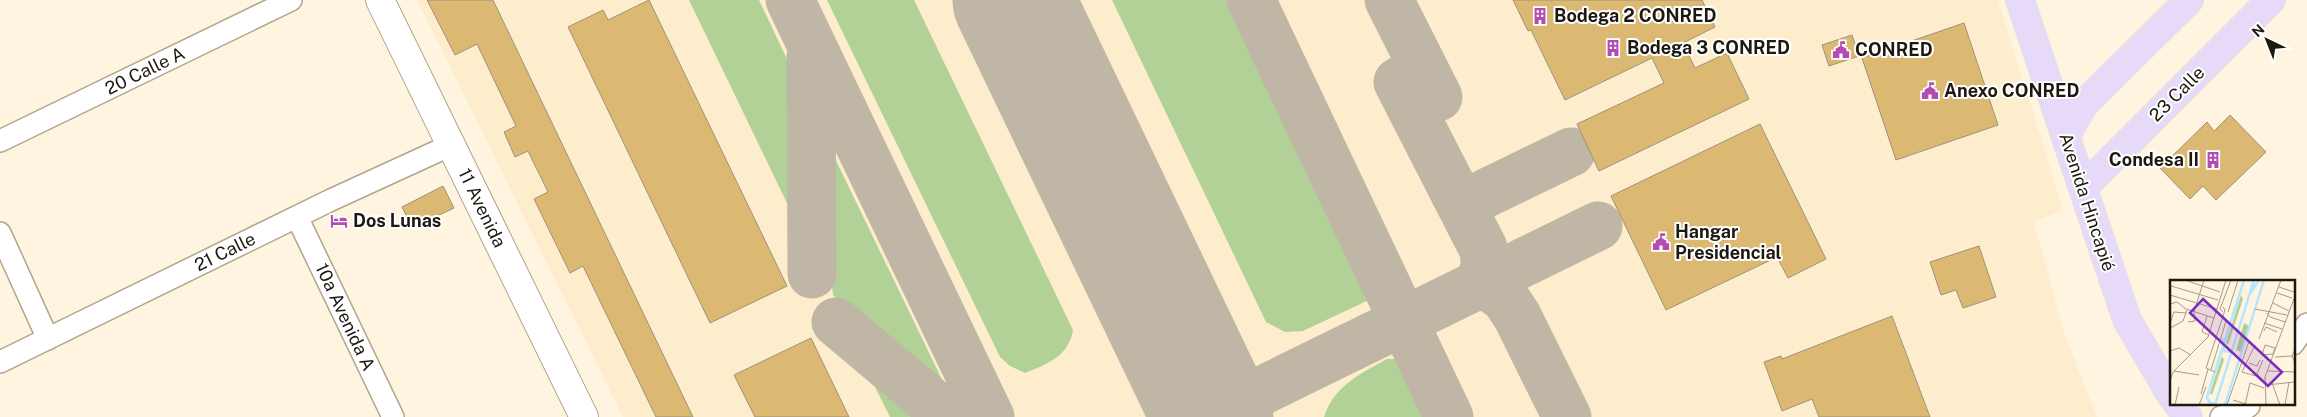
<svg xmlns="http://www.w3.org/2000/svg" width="2307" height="417" font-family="'Public Sans',sans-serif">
  <rect width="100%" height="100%" fill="#fff4e0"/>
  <path fill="#feedcd" d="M417 0H1998L2063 209 2034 223 2064 332 2097 417H623Z"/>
  <path fill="#b2d197" d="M689 0H759L794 74 798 89 800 230Z
    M827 0H914L1073 330C1069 356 1047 364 1025 373L1010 366 1000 357Z
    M1112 0H1229L1373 298 1303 331 1285 332 1266 322Z
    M828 144 950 396 949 399 945 400 941 397 833 295 819 154 820 148Z
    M1387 359H1394L1402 365 1426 417H1324C1334 386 1360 374 1387 359Z
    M867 367H871L927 417H890L867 371Z"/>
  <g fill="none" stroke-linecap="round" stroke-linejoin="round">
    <path stroke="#bfb6a5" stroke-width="49" d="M790 0 990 417
      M1251 0 1449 417
      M1389 0 1438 97
      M811 56 812 274
      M1423 67 1398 82 1483 248C1487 263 1485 271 1478 285L1491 288 1505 298 1517 316 1567 417
      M1455 194 1467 199H1474L1571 152
      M836 322 949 417
      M1202 393 1226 397 1255 394 1598 226"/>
    <path stroke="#bfb6a5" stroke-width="121" d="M1013 0 1213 417"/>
  </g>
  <path fill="#dcb973" stroke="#9e927b" d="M427 0H493L693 417H656L583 266 570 273 534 199 548 192 528 151 515 157 504 132 516 126 477 44 455 55Z
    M649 0 787 286 710 323 568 27 603 10 608 20Z
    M1513 0H1702L1715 27 1683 43 1695 68 1727 53 1749 99 1599 171 1577 124 1664 83 1652 58 1565 100 1531 30 1528 31Z
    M1964 23 1998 125 1896 160 1862 58Z
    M1852 35 1859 56 1829 66 1822 45Z
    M2230 115 2266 152 2216 200 2203 186 2190 199 2160 168 2207 122 2214 131Z
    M1760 124 1826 259 1788 278 1777 257 1666 310 1611 196Z
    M443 186 454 208 412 228 402 207Z
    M1979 246 1996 297 1963 308 1956 290 1941 295 1930 262Z
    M1892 316 1930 417H1819L1812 399 1782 411 1764 362 1781 356 1782 359Z
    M811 338 849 417H755L734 375Z"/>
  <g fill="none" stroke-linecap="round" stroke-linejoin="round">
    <g stroke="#b1a58d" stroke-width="24">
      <path id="minor" d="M0 141 291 0
        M297 217 393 417
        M0 233 48 339
        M2293 344 2307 324
        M0 362 331 200 451 145
        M2221 417 2240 412 2249 406"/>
    </g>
    <g stroke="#b1a58d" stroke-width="30">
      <path id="secondary" d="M380 0 584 417"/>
    </g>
    <g stroke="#e4e3e2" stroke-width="30">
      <path id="primary" d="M2020 0 2127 320 2171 395
        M2066 139 2071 126 2085 103 2189 0
        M2083 188 2271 0
        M2177 403 2188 417"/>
    </g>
    <use href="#minor" stroke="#fff" stroke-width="21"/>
    <use href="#secondary" stroke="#fff" stroke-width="28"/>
    <use href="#primary" stroke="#e6daf8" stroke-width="28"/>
  </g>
  <defs>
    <g id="building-bare" transform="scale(1.35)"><path d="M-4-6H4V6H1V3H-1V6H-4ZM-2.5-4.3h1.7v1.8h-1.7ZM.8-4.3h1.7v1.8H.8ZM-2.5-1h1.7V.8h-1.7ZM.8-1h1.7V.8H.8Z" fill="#b24cb0" stroke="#fff" stroke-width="2.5" paint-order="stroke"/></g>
    <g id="civic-bare" transform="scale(1.35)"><path d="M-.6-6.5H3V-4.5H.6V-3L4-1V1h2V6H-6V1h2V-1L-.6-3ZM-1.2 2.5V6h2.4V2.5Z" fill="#b24cb0" stroke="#fff" stroke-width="2.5" paint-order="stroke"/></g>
    <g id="hotel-bare" transform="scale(1.35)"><path d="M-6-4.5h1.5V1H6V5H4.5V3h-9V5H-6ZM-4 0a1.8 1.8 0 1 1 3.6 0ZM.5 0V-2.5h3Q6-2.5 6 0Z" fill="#b24cb0" stroke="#fff" stroke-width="2.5" paint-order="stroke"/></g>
  </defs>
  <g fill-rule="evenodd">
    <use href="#building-bare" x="1540" y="16"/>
    <use href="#building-bare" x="1613" y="48"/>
    <use href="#civic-bare" x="1841" y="50"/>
    <use href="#civic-bare" x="1930" y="91"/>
    <use href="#building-bare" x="2213" y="160"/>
    <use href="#hotel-bare" x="339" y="221"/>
    <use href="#civic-bare" x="1661" y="242"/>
  </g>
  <g text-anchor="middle" stroke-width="4" stroke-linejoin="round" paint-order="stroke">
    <g font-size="18" font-weight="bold" fill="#1d1910" stroke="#fff" text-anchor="start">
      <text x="1554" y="22">Bodega 2 CONRED</text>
      <text x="1627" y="54">Bodega 3 CONRED</text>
      <text x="1855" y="56">CONRED</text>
      <text x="1944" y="97">Anexo CONRED</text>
      <text x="2199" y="166" text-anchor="end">Condesa II</text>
      <text x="353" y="227">Dos Lunas</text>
      <text x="1675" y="238">Hangar<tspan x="1675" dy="21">Presidencial</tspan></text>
    </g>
    <g font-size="18" fill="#1d1910" stroke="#fff">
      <text transform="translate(145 71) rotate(-26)" y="6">20 Calle A</text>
      <text transform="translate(2177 94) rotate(-45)" y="6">23 Calle</text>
      <text transform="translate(2087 202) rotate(72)" y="6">Avenida Hincapié</text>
      <text transform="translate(482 208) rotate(64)" y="6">11 Avenida</text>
      <text transform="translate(225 252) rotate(-26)" y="6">21 Calle</text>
      <text transform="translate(345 317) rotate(65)" y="6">10a Avenida A</text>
    </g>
  </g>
  <g transform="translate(2170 280)">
    <rect width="125" height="125" fill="#fff4e0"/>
    <path d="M71 15 73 19 58 65 56 63ZM74 43 79 46 71 72 66 70ZM52 76 54 80 42 115 40 113Z" fill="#b2d197"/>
    <path fill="none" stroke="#b5e7fc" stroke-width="2.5" d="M79 15 89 0M52 58 54 71 63 72M45 125 84 0M46 125 39 122 37 117 74 0M55 125 94 0"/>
    <path fill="none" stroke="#a59c8d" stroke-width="1" d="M15 0 50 12M1 6 48 20M109 7 124 12M107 13 122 18M0 15 47 29M103 23 119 31M0 24 7 22 16 29 44 38M85 29 117 35M53 32 50 29 61 0M58 32 68 0M97 33 100 37 115 42M37 36 32 52 39 55M18 42 25 41 24 32 34 0M0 43 4 32 16 33M94 43 112 49M0 48 13 41 17 30M94 51 96 47 107 52M89 59 111 0M85 65 72 92 86 96 93 80M95 65 105 68 103 74 92 75ZM125 69 122 76 125 83M0 71 9 68 21 75M105 77 122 76M79 83 87 86 90 80M41 90 56 41M4 91 29 95M98 91 125 92M45 92 36 88 55 30 53 27M0 101 3 92 38 57 56 0M102 103 110 125M96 105 125 102M31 114 38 89M63 120 79 125M5 125 9 107M29 125 36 107M57 125 79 61M75 125 80 103 94 108M96 125 95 97 125 16M115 125 119 102"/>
    <path fill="#7b2cbf" fill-opacity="0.15" stroke="#7b2cbf" stroke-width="2.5" d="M33 19 112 92 98 106 20 33Z"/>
    <rect width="125" height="125" fill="none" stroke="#1d1910" stroke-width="2.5"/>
  </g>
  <g transform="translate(2267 40) rotate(317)" stroke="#ffffff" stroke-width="4" paint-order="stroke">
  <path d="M0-4L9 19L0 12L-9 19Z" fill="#1d1910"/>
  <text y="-8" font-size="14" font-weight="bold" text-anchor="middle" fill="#1d1910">N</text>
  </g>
</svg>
